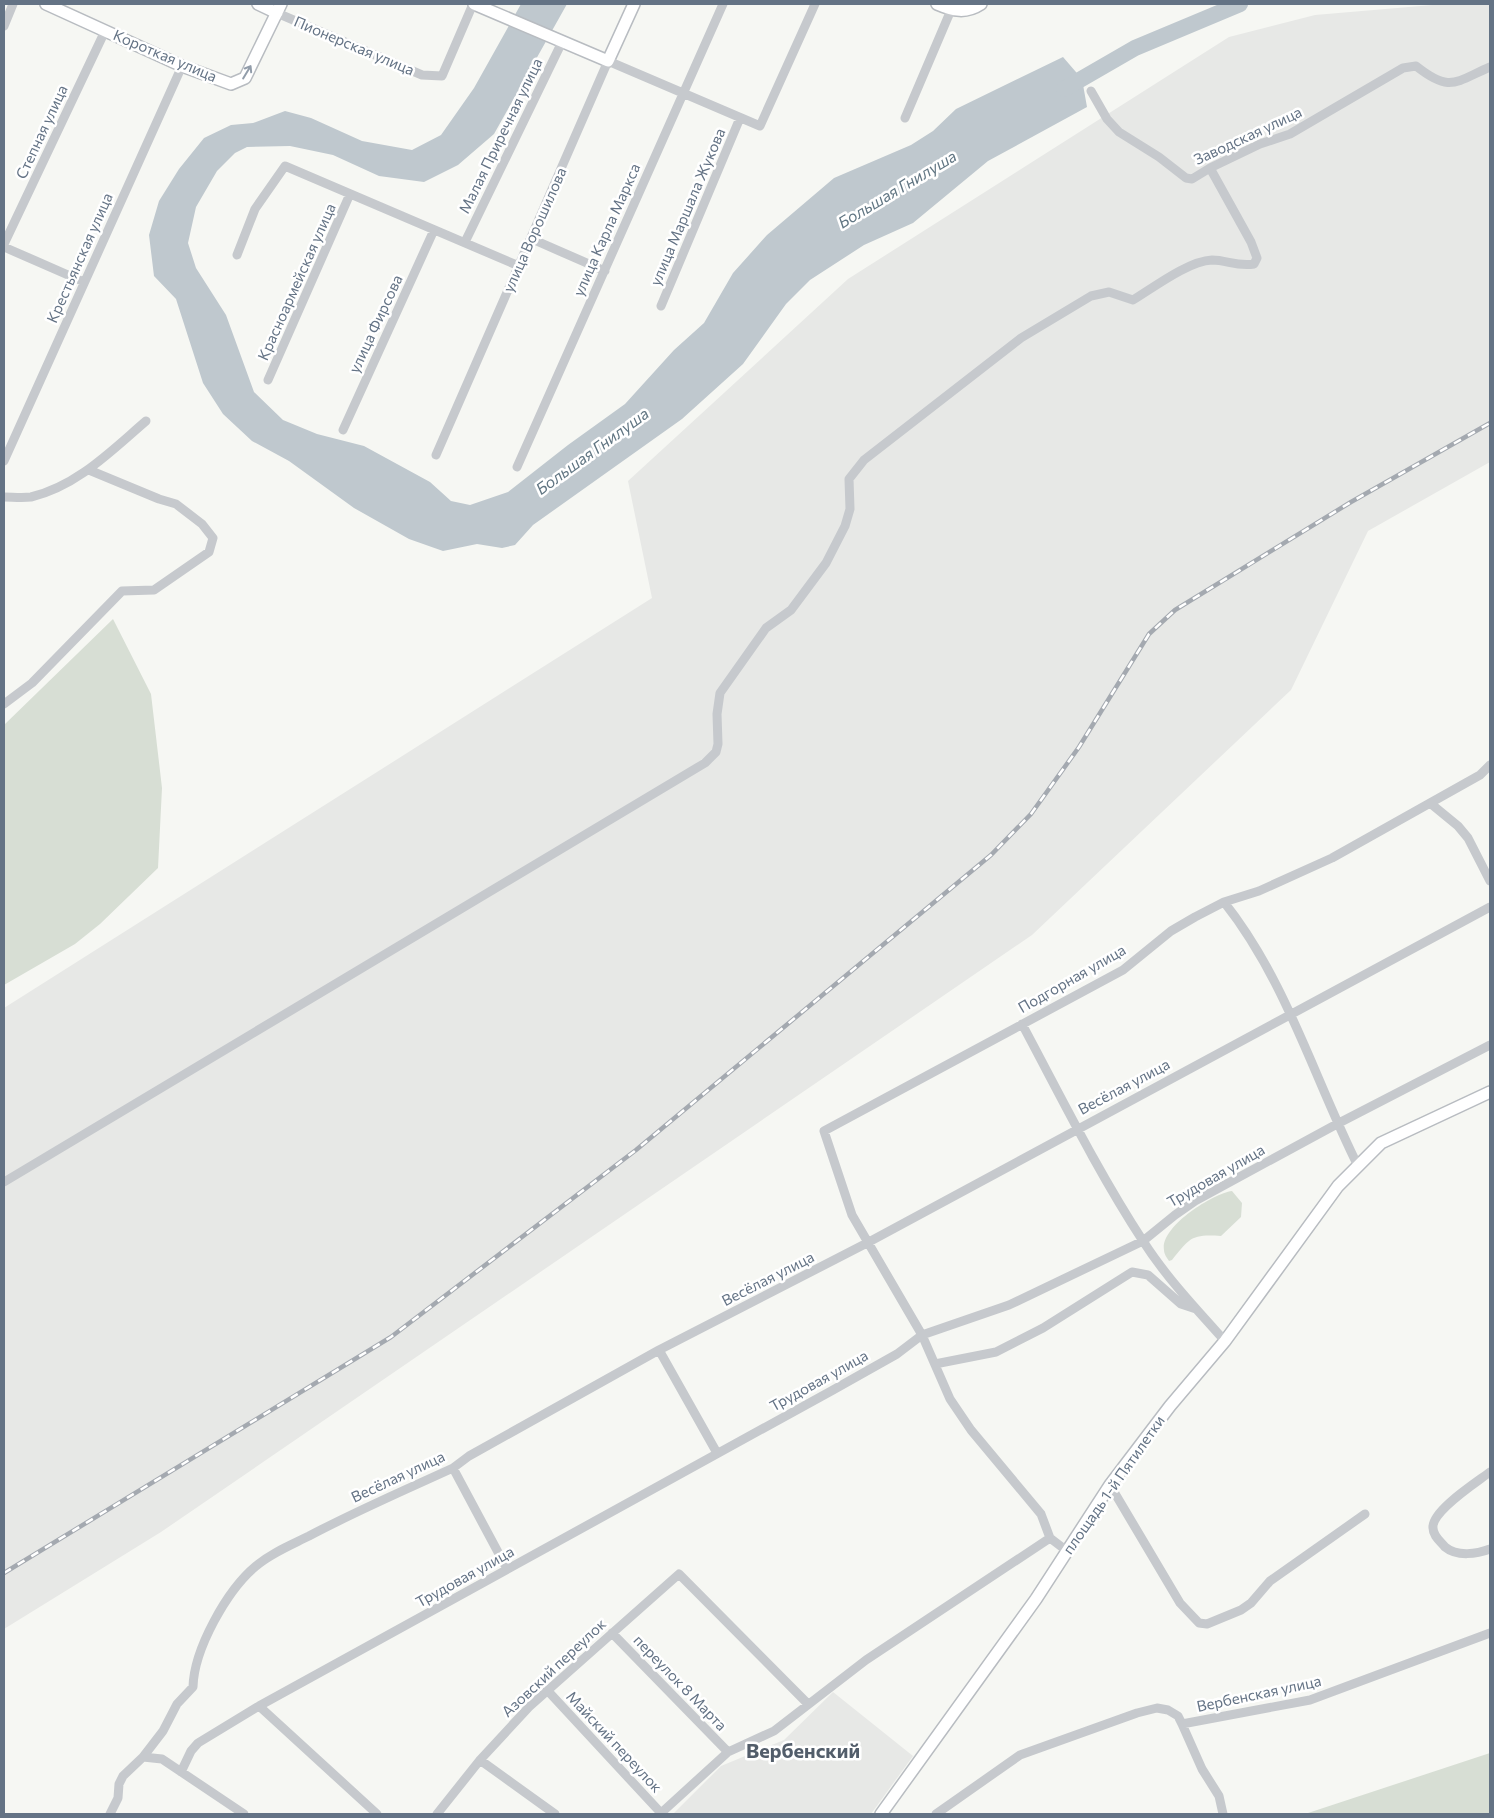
<svg xmlns="http://www.w3.org/2000/svg" width="1494" height="1818" font-family="Commissioner,sans-serif">
  <rect width="100%" height="100%" fill="#f6f7f3"/>
  <path fill="#e7e8e6" d="M1444 4H1490V462L1368 531 1291 690 1032 935 161 1532 4 1629V1008L652 598 628 481 848 279 1229 37 1315 15Z
    M833 1692 913 1756 871 1814H673L721 1766 784 1740Z"/>
  <path fill="#d7ded4" d="M113 619 151 694 162 788 158 868 100 924 75 944 4 985V725Z
    M1232 1191 1242 1203 1241 1217 1221 1236C1191 1234 1190 1238 1172 1260L1169 1261C1167 1258 1164 1254 1164 1250 1160 1227 1212 1194 1232 1191Z
    M1490 1753V1814H1305Z"/>
  <path fill="#bfc8ce" d="M521 4H567L494 134 458 165 424 182 379 176 333 155 290 146 247 147 235 153 217 171 196 207 188 243 196 268 226 315 254 392 283 420 317 434 364 446 430 482 451 501 470 505 508 492 568 445 625 404 674 350 704 323 733 273 767 235 834 178 911 145 933 131 956 109 1063 57 1082 79 1087 107 988 161 913 223 864 245 810 280 786 304 743 364 682 419 533 525 515 545 502 548 477 544 443 551 409 539 354 508 289 461 252 441 223 414 203 383 176 299 154 276 149 235 159 201 179 169 204 138 231 125 253 123 285 111 311 118 362 141 412 150 441 135 474 88Z"/>
  <g fill="none" stroke-linecap="round" stroke-linejoin="round">
    <path stroke="#bfc8ce" stroke-width="16" d="M1064 89 1135 48 1240 4"/>
    <g stroke="#b8bcc1" stroke-width="14">
      <path id="secondary" d="M46 4 182 66 231 84 245 78 281 4
        M258 4 277 13
        M474 4 608 61 634 4
        M937 4C953 11 966 14 981 4
        M881 1814 1036 1599 1110 1485 1170 1406 1225 1341 1338 1186 1381 1143 1490 1092"/>
    </g>
    <path stroke="#c6c9cd" stroke-width="9" d="M277 13 422 75 442 76 473 4
      M4 26 13 4
      M1091 91 1107 119 1119 132 1159 157 1186 178 1192 179 1210 168 1260 144 1290 134 1403 68 1416 66C1450 93 1455 82 1490 67
      M905 118 951 10
      M532 239 605 271
      M465 242 562 42
      M4 244 105 31
      M4 247 84 282
      M237 255 255 209 285 166 519 266
      M661 306 740 118
      M268 380 350 194
      M343 430 434 230
      M436 455 608 61 760 126 815 4
      M4 461 182 66
      M517 467 723 4
      M4 497C12 497 22 498 31 497 77 486 111 451 146 421
      M4 704 32 683 122 591 154 590 209 552 213 538 202 524 176 504 159 499 89 470
      M1430 803 1458 826 1468 838 1490 881
      M1224 902C1286 980 1314 1078 1358 1166
      M1022 1024C1061 1097 1098 1172 1143 1241 1166 1277 1196 1309 1225 1341
      M4 1182 705 763 716 752 718 744 717 714 720 693 766 628 791 610 826 563 845 526 850 509 849 479 864 460 1021 338 1091 296 1109 292 1133 300C1153 288 1188 261 1212 260 1227 260 1237 267 1254 264L1257 258 1251 242 1210 168
      M659 1350 717 1453
      M935 1364 996 1352 1043 1328 1132 1272 1148 1275 1181 1304 1196 1309
      M453 1468 507 1569
      M1490 1472C1477 1482 1431 1511 1433 1528 1433 1536 1440 1541 1445 1547 1457 1557 1477 1554 1490 1549
      M1110 1485 1180 1603 1199 1623 1207 1624 1241 1610 1251 1603 1270 1581 1365 1514
      M1067 1551 1050 1538 1041 1514 971 1430 950 1399 922 1335 852 1215 824 1131 1123 970 1171 931 1195 917 1224 902 1259 891 1332 858 1480 775 1490 765
      M612 1633 728 1752
      M547 1690 661 1813
      M259 1706 377 1814
      M1182 1724 1202 1769 1219 1796 1223 1814
      M143 1757 162 1759 244 1814
      M480 1760 555 1814
      M181 1772 191 1751 198 1743 259 1706 833 1390 897 1354 922 1335 1009 1305 1143 1241 1175 1215 1195 1201 1337 1124 1490 1045
      M110 1814 118 1798 119 1784 123 1776 143 1757 163 1731 177 1704 193 1687C194 1649 227 1590 256 1566 271 1553 291 1545 309 1536 356 1511 405 1490 453 1468L469 1456 659 1350 867 1243 1490 907
      M437 1814 480 1760 529 1707 679 1574 808 1704
      M660 1814 728 1752 774 1731 866 1660 1050 1538
      M936 1814 1020 1755 1137 1713 1157 1708 1168 1710 1178 1716 1182 1724 1310 1700 1490 1633"/>
    <use href="#secondary" stroke="#fff" stroke-width="11"/>
    <g stroke="#a4a9b0" stroke-width="4.5">
      <path id="rail" d="M4 1573 391 1337 636 1150 991 855 1031 814 1079 747 1149 634 1175 610 1351 502 1490 423"/>
    </g>
    <use href="#rail" stroke="#fff" stroke-width="2.5" stroke-dasharray="8" stroke-linecap="butt"/>
  </g>
  <defs><path id="oneway-shaft" d="M-6 0H5M1.5-3L5.5 0L1.5 3" fill="none" stroke-width="1.6" stroke-linecap="round" stroke-linejoin="round" transform="scale(1.25)"/></defs>
  <use stroke="#929daa" href="#oneway-shaft" transform="translate(247 72) rotate(-59)"/>
  <g text-anchor="middle" stroke-width="5" stroke-linejoin="round" paint-order="stroke">
    <g font-size="15" fill="#647385" stroke="#fff">
      <text transform="translate(354 46) rotate(23)" y="5">Пионерская улица</text>
      <text transform="translate(165 56) rotate(23)" y="5">Короткая улица</text>
      <text transform="translate(42 132) rotate(-65)" y="5">Степная улица</text>
      <text transform="translate(501 136) rotate(-64)" y="5">Малая Приречная улица</text>
      <text transform="translate(1248 136) rotate(-25)" y="5">Заводская улица</text>
      <text transform="translate(688 207) rotate(-67)" y="5">улица Маршала Жукова</text>
      <text transform="translate(535 230) rotate(-66)" y="5">улица Ворошилова</text>
      <text transform="translate(607 230) rotate(-66)" y="5">улица Карла Маркса</text>
      <text transform="translate(80 258) rotate(-66)" y="5">Крестьянская улица</text>
      <text transform="translate(297 282) rotate(-66)" y="5">Красноармейская улица</text>
      <text transform="translate(376 324) rotate(-65)" y="5">улица Фирсова</text>
      <text transform="translate(1072 979) rotate(-30)" y="5">Подгорная улица</text>
      <text transform="translate(1124 1087) rotate(-28)" y="5">Весёлая улица</text>
      <text transform="translate(1216 1176) rotate(-30)" y="5">Трудовая улица</text>
      <text transform="translate(768 1279) rotate(-27)" y="5">Весёлая улица</text>
      <text transform="translate(819 1381) rotate(-29)" y="5">Трудовая улица</text>
      <text transform="translate(398 1477) rotate(-25)" y="5">Весёлая улица</text>
      <text transform="translate(1114 1485) rotate(-55)" y="5">площадь 1-й Пятилетки</text>
      <text transform="translate(465 1577) rotate(-29)" y="5">Трудовая улица</text>
      <text transform="translate(554 1668) rotate(-43)" y="5">Азовский переулок</text>
      <text transform="translate(680 1683) rotate(46)" y="5">переулок 8 Марта</text>
      <text transform="translate(1259 1694) rotate(-12)" y="5">Вербенская улица</text>
      <text transform="translate(614 1742) rotate(47)" y="5">Майский переулок</text>
    </g>
    <g font-size="16" font-style="italic" fill="#607582" stroke="#fff">
      <text transform="translate(897 189) rotate(-31)" y="6">Большая Гнилуша</text>
      <text transform="translate(592 451) rotate(-36)" y="6">Большая Гнилуша</text>
    </g>
    <g font-size="20" font-weight="bold" fill="#525d6a" stroke="#fff">
      <text x="803" y="1758">Вербенский</text>
    </g>
  </g>
  <rect width="1494" height="1818" fill="none" stroke="#647385" stroke-width="10"/>
</svg>
